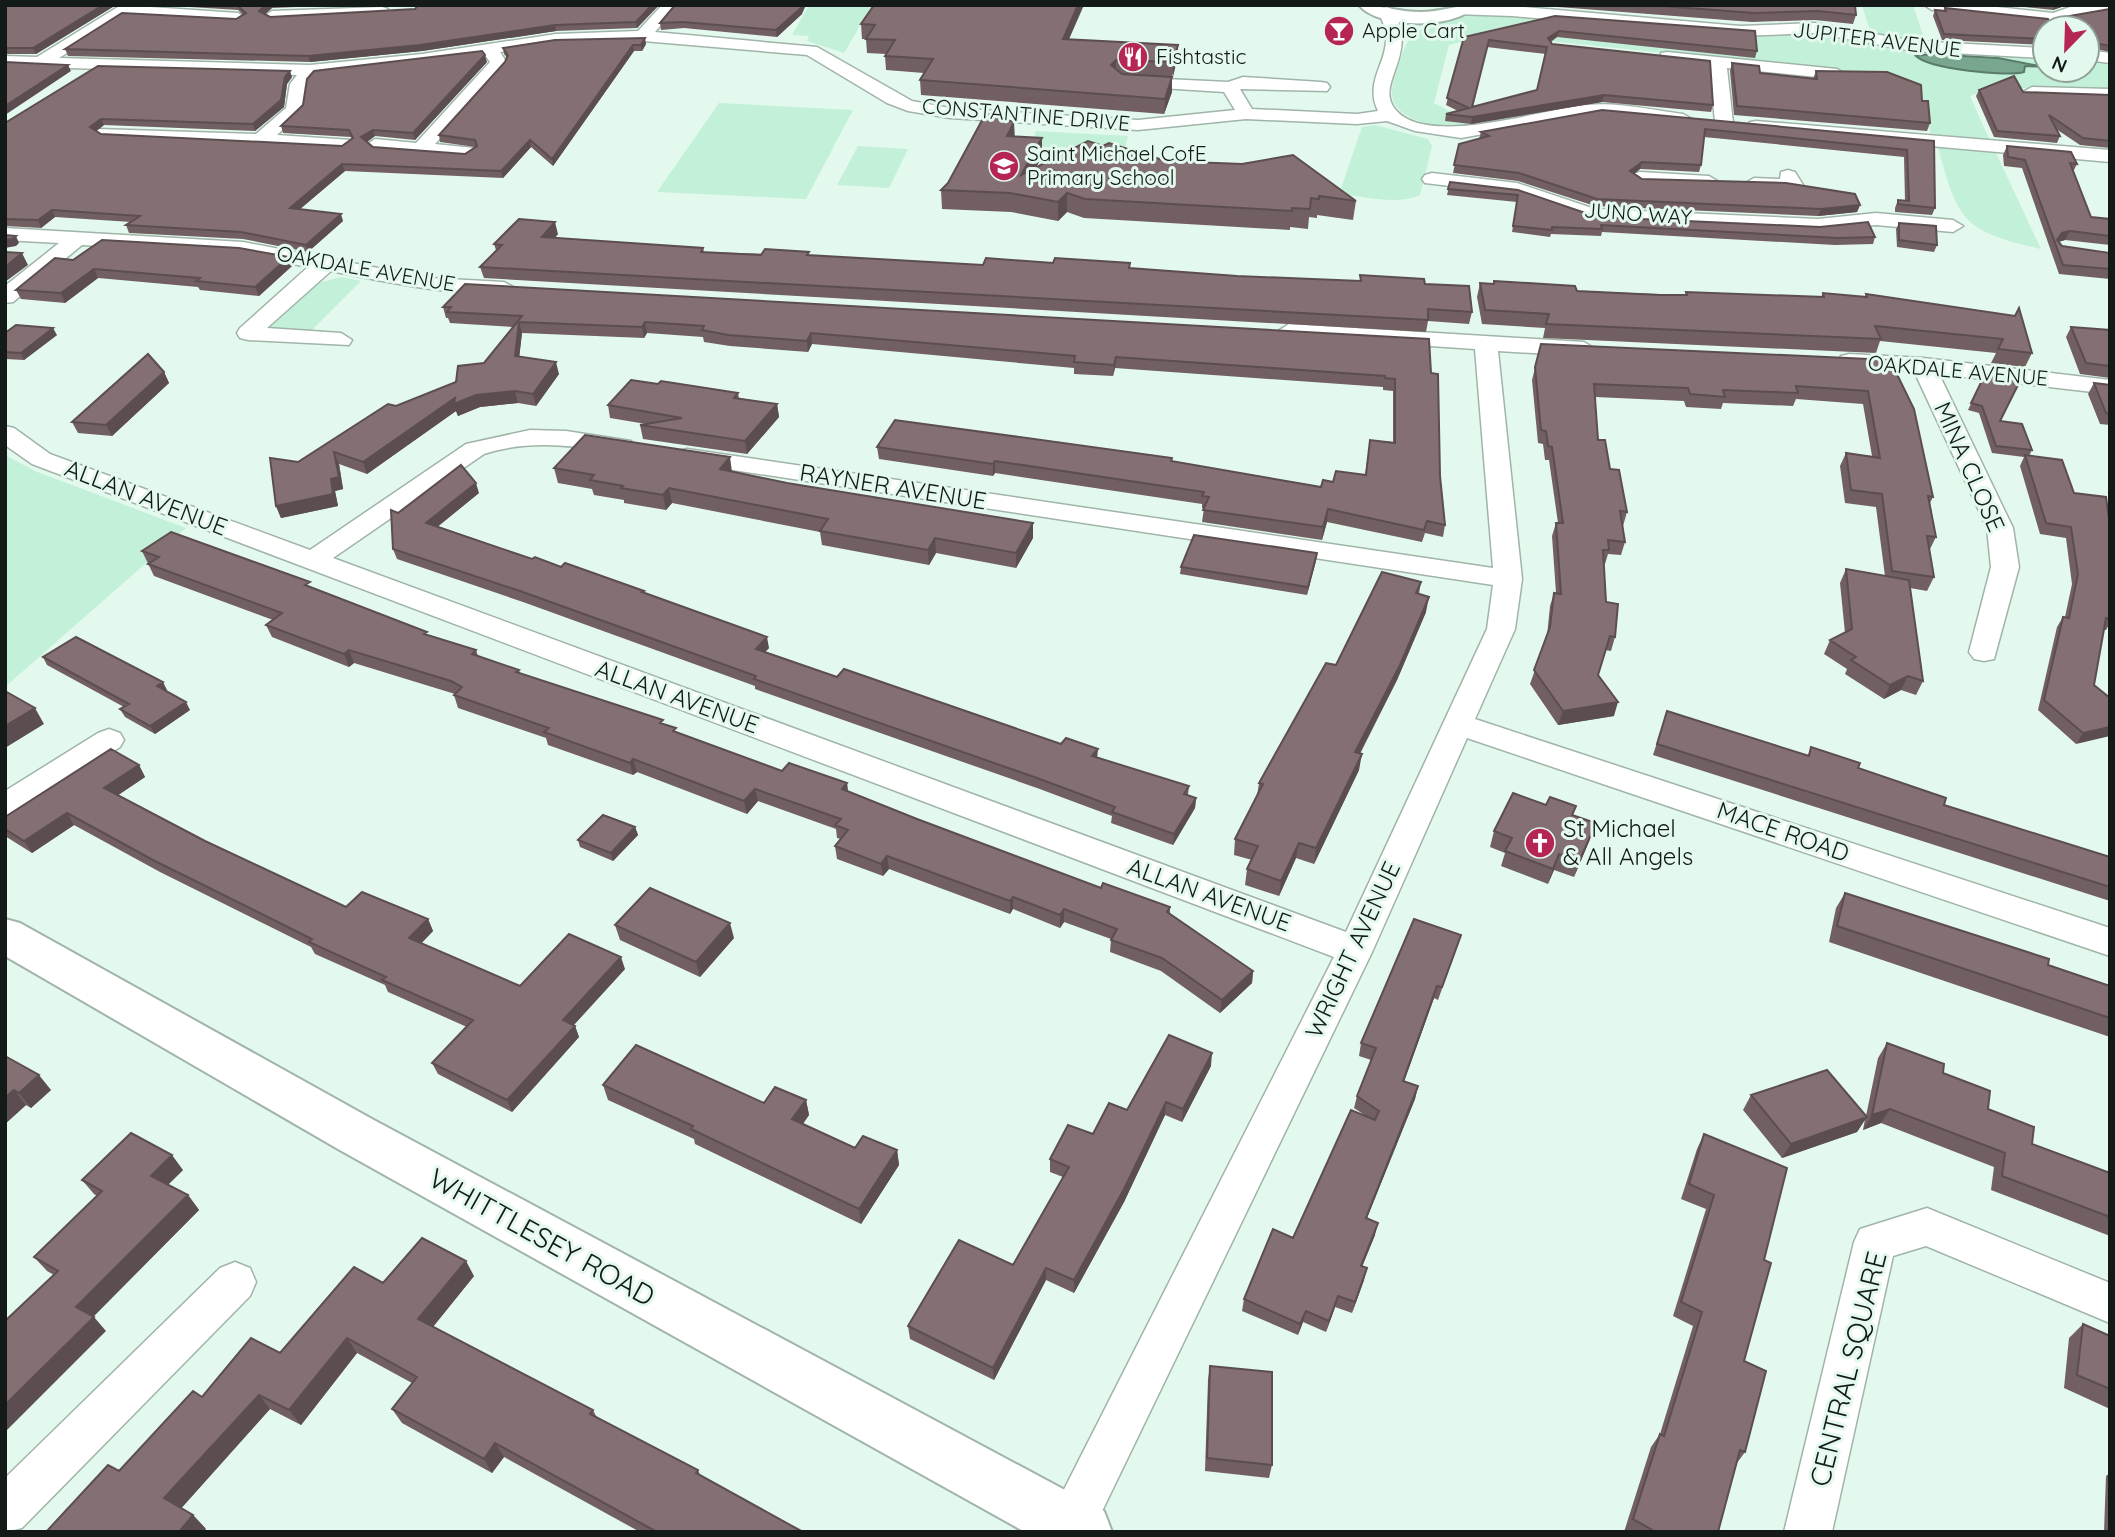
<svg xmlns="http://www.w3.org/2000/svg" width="2115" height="1537" font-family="Quicksand,sans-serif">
  <rect width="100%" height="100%" fill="#e4f9ed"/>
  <path fill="#c3f0d9" d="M809 5H872L844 53 807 41 809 36 792 35Z
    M1862 5H1913L1926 44 1871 34Z
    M1496 14 1807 32 1946 53 2045 57V70H2087V61L2110 63V91L1993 87 1970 96 1990 141 1931 135 1918 85 1887 76 1490 35 1449 45 1434 103 1478 126C1454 127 1412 128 1396 106 1388 96 1394 80 1397 69 1402 55 1405 41 1417 32 1440 17 1470 15 1496 14Z
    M719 103 853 110 806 199 657 192Z
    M1375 125 1428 139 1432 146 1420 195C1396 206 1364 196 1339 194L1362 127Z
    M1036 131 1128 136 1123 156 1029 151Z
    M858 146 908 149 889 188 837 185Z
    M1938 147 1996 153 2041 249C1963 231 1958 222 1938 147Z
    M341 277 361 281 306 336 274 333 268 327 311 285Z
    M5 455 35 471 186 528 5 687Z"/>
  <path fill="#79a68f" stroke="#5a7c6b" stroke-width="2" d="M1931 54 1998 58 2045 67 2025 66 2024 72C2007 77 1929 69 1916 56Z"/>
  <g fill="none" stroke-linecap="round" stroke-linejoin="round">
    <g stroke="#a0b4a9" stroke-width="3">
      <path id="street" d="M121 5 238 13 246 18 238 23 124 17 59 58 310 65 422 54 556 34 638 31 662 5H679L655 32 817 47 912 101 950 108 1138 120 1235 110 1224 92 1130 86 1121 81 1124 77 1228 82 1243 77 1321 82 1327 83 1330 87 1327 91 1240 89 1252 109 1357 114 1378 111C1360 73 1403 55 1378 12L1386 7 1392 9C1421 54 1374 83 1395 109 1426 149 1545 108 1587 105 1619 102 1651 110 1683 114L1692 119 1683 124 1588 115 1461 138 1415 131 1387 121 1357 124 1246 119 1138 130 950 118 908 111 887 103 807 55 643 41 556 44 500 52 507 63 505 67 435 144 474 148 476 152 467 158 375 151 366 145 375 139 416 143 490 62 485 55 315 75 307 85 303 110 277 135 351 140 353 144 351 148 344 150 104 138 95 133 98 129 256 134 286 108 290 84 297 75 5 66V56L37 57Z
        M1924 5H1979L2053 13 2073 6 2110 5V12L2076 15 2063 20 2065 28H2049L2048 22 1932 10Z
        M1460 6H1512L1740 26 1815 23 1913 41 2045 48V58L1913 51 1815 33 1740 36 1512 16 1454 14 1452 11Z
        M382 7 388 9V15L272 21 264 16 272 11Z
        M2087 50 2110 53V63L2087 60Z
        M1667 52 1837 69 1845 74 1837 79 1727 68 1733 123 1724 128 1715 123 1710 66 1661 61V53Z
        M2032 87 2110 89V99L2026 96 2023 92Z
        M1756 121 2110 150V162L1750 130 1747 126 1750 122Z
        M1788 170 1795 172 1803 185 1800 189 1754 190 1744 184 1754 178 1780 179 1781 172Z
        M1640 172 1709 176 1719 182 1709 188 1633 182 1630 178 1633 174Z
        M1432 173 1517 183 1595 209 1818 219 1876 213 1953 220 1963 226 1953 232 1876 225 1818 231 1595 221 1517 194 1425 183 1422 179 1425 175Z
        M5 228 243 242 430 278 504 282 515 288C501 307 357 276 331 271L267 328 341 333 352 340 349 345 248 340 240 338 237 333 240 328 308 267 243 254 82 245 13 302 5 303V286L59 243 5 240Z
        M1289 324 1584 342 1595 349 1584 356 1498 351 1522 579 1515 629 1475 719 2110 928V956L1467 738 1373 950 1092 1532H1049L1046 1525 1334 957 32 464 5 445V426L14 428 50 454 310 550 466 444 530 430 566 431 631 441 634 446 631 451 622 453C575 446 530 439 484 454L333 558 1346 932 1487 629 1493 585 687 463 678 461 675 456 678 451 687 449 1493 568 1475 349 1281 336 1278 331Z
        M1849 354 1923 358 2110 380V394L1939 374 2013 528 2019 567 1994 659 1984 661 1974 659 1969 652 1991 567 1987 528 1914 371 1841 366 1838 361 1841 356Z
        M109 729 120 733 124 740 120 747 16 815 5 818V791L98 733Z
        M1927 1208 2110 1283V1323L1926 1246 1893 1256 1832 1532H1784L1854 1242 1860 1229Z
        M235 1262 250 1268 256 1282 250 1296 22 1528 5 1532V1478L220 1268Z"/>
    </g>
    <g stroke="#a0b4a9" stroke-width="4">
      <path id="secondary" d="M1359 5C1380 5 1399 12 1421 12 1440 12 1457 5 1476 5 1457 30 1378 29 1359 5Z
        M5 919 20 923 372 1119 1104 1511 1112 1532H1025L338 1149 5 956Z"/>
    </g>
    <use href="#street" fill="#fff" fill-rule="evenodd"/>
    <use href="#secondary" fill="#fff" fill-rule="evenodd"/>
  </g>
  <path fill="#725f62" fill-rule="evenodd" d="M5 5H116L36 54H5Z
    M158 5H344L272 8 265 14 270 17 415 9 417 7 415 5H659L637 28 556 31 422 51 310 62 68 56 65 49 236 19 243 15 238 10Z
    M1532 5H1855L1856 15 1853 24 1815 20 1752 22Z
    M2006 5H2067L2053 10Z
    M1945 8 2051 25H2066L2069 16 2110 9V52L2087 47V28H2045V45H2043L1942 40 1933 16 1935 10 1943 11Z
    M802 14 777 37 684 28 661 30 660 23Z
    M1555 16 1757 51 1755 58 1557 37 1551 42 1552 44 1713 105 1711 112 1602 102 1471 124 1445 121 1446 114 1458 111 1446 105 1464 37ZM1487 47 1546 54 1537 90 1473 107Z
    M861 24 1069 39 1178 45 1177 60 1172 77V92L1164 114 921 95 920 80 924 73 886 70 885 56 886 54 867 53 866 39H862Z
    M646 44 642 51H634L553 166 531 147 503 178 345 171 300 209 343 221 308 252 243 239 129 233 126 225 131 222 55 217 41 228 5 226V123L292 77 287 84 284 107 255 131 104 125 96 131 101 134 342 146 352 139 351 137 283 133 281 126 487 62 415 140 375 136 367 142 373 147 465 154 475 147 440 142 439 135 505 62 507 58 504 54 503 48Z
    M1732 63 1760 73 1813 79 1816 71 1922 101 1930 123 1927 131 1734 115 1730 71Z
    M1979 90 2023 92 2110 95V148L2080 145 2056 129 2060 136 2057 143 1994 137 1976 96Z
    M1602 110 1934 141 1935 208 1932 215 1895 212V208L1898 200 1905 201 1904 157 1704 137 1701 165 1699 172 1640 169 1634 174 1642 179 1860 205 1857 212 1818 216 1595 206 1518 181 1453 173 1459 144 1479 139 1481 132Z
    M1015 137 1042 138V157L1036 167 1103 146 1166 161 1356 201 1353 220 1317 215V218L1309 217 1308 229 1290 227V230L1084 218 1067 212 1058 221 1011 212 942 209 941 190Z
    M2007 146 2077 164 2073 172 2091 217 2110 219V245L2065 240 2058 242 2062 246 2110 253V279L2059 274 2022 168 2004 166 2003 155Z
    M1450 182 1518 190 1597 217 1875 237 1873 244 1835 245 1602 232 1601 236 1551 234 1550 237 1512 232 1517 202 1447 195Z
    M1899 223 1937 245 1934 252 1897 247 1896 229Z
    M558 234 555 238 703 248 704 252 809 255 983 265 1053 263H1130V268L1237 276 1360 281V275L1425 284 1472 312 1469 324 1428 321 1426 332 484 278 480 267 496 250 494 244Z
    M289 257 292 266 259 296 200 290 198 287 98 278 65 303 21 299 16 290 73 260Z
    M1494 281 1577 291 1685 295 1686 292 1821 297 1823 293 1865 297 1866 294 2015 316 2032 353 2025 367 1991 363 1996 353 1880 341 1876 353 1543 338 1545 328 1482 324 1477 297 1480 283 1493 284Z
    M443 307 1431 373 1445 525 1443 537 1425 533 1422 542 1327 522 1322 540 1202 522 1204 508H1202V504L995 473 993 476 879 459 877 447 1172 458V462L1321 487 1333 482 1365 475 1370 440 1393 442V391L1383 390V387L1115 368 1113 376 1074 374V368L812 344 808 352 730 346 704 342 703 337 647 333 644 338 522 333 519 357 559 374 536 406 518 403 480 407 458 416 456 411 367 474 339 464 343 489 335 491 338 506 281 518 276 506 298 462 396 406 456 382 484 363 513 327 450 323 448 318H446Z
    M2071 327 2110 330V378L2080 374 2066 337Z
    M5 333 57 335 24 360 5 359Z
    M1541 344 1890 360 1933 497 1930 503 1936 537 1929 551 1934 577 1927 591 1910 588 1923 681 1916 695 1901 690 1884 699 1845 674 1847 669 1824 654 1830 640 1845 633 1840 583 1846 569 1885 576 1876 507 1845 503 1840 466 1846 453 1872 456 1863 404 1796 399 1793 406 1723 403 1721 409 1686 407 1684 401 1595 397 1598 440 1627 512 1623 526 1625 542 1621 555 1608 554 1605 564H1604L1606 602 1615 637 1611 651 1605 650 1598 675 1614 716 1558 725 1530 684 1547 636 1550 606 1554 593H1556L1552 536 1556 523H1558L1549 460H1545L1543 444 1538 443 1532 380Z
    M164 372 169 383 112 436 78 433 72 422Z
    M1985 374 2000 421 2032 450 2029 456 2074 493 2110 526V623L2106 630H2104L2094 685 2110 698 2076 744 2038 710 2057 627 2063 617H2065L2072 584 2066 538 2040 534 2020 466 2024 457 1992 453 1979 413 1968 410Z
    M2094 383 2110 385V425L2100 424 2088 394Z
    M658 384 738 393 739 398 777 404 779 417 747 454 643 439 640 425 646 424 610 418 608 405Z
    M554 468 732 472 1033 538 1016 568 936 553 929 565 822 545 820 532 672 503 666 510 624 503V500L594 495 592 489 558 483Z
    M479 493 438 526 532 559 644 591V593L769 648 765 652 837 677 1189 786 1188 795 1196 798 1195 808 1173 845 1111 823 1112 816 1037 788 755 689V686L523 602 397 559 393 549 398 513Z
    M142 551 312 588 429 635 476 650 478 656 519 670 520 673 664 724 677 732 782 771 847 783 848 791 917 819 1101 888 1170 907V913L1253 971 1252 983 1220 1013 1161 971 1110 952 1111 939 1064 922 1060 928 1013 909 1010 914 889 869 883 876 837 859 835 846 841 839 837 838 836 829 758 801 747 814 637 772 633 775 548 745 546 738 458 708 454 695 455 694 354 663 349 667 272 637 266 625 273 620 154 576Z
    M1317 553 1307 595 1180 574 1181 567Z
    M1421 582 1419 594 1426 612 1397 680 1360 754 1359 770 1314 864 1296 858 1279 896 1245 885 1247 869 1252 860 1234 855 1235 839 1257 796 1259 783 1336 665Z
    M43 657 167 690 166 691 190 710 155 734 125 717 120 709 124 707 47 665Z
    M1667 711 1808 755 1811 747 1944 805 2110 857V901L1653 755Z
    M139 765 145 777 118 795 205 841 346 907 428 919 433 931 421 944 520 986 625 969 574 1025 575 1026 579 1037 512 1112 438 1074 432 1063 467 1027 388 992 385 985 315 954 311 947 160 872 74 825 32 853 5 836V817Z
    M1573 815 1590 839 1574 877 1554 870 1548 884 1501 866 1505 853 1490 847 1494 831Z
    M635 827 638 835 613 861 580 847 578 840Z
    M1845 893 2110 986V1037L1829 942 1836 908Z
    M615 925 734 938 700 977 620 940Z
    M1457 947 1438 1000 1434 998 1404 1081 1418 1086 1415 1099 1367 1218 1375 1235 1362 1266 1364 1280 1352 1313 1335 1307 1326 1332 1303 1322 1298 1335 1242 1311 1244 1299 1293 1238 1366 1116 1354 1108 1357 1096 1371 1060 1359 1056 1361 1043Z
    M1887 1043 1943 1073 2032 1144 2110 1173V1236L1991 1190 1994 1167 1881 1123 1863 1130 1865 1119 1857 1132 1782 1158 1743 1110 1751 1095 1866 1116 1878 1058Z
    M5 1056 51 1090 31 1108 26 1105 5 1124Z
    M1211 1066 1182 1122 1165 1115 1124 1202 1074 1293 1046 1280 994 1380 910 1339 908 1326 1013 1265 1063 1177 1050 1172V1159L1093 1134 1127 1110Z
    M603 1085 764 1103 806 1100 809 1115 803 1124 855 1148 897 1150 899 1165 861 1224 695 1144 694 1139 608 1100Z
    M1704 1134 1764 1260 1744 1361 1745 1452 1737 1463 1718 1532H1624L1651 1447 1660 1434 1693 1326 1673 1316 1706 1209 1681 1199 1697 1149Z
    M183 1170 168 1185 188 1195 199 1210 93 1317 106 1331 54 1275 47 1271 34 1257 97 1196 94 1194 82 1180Z
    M474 1276 433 1327 593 1410 597 1418 698 1470 700 1475 803 1532H640L504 1457 492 1473 402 1423 392 1409 412 1383 357 1353 301 1425 270 1409 181 1508 193 1515 206 1529 119 1471 202 1397 280 1353 383 1283Z
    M2083 1324 2110 1336V1409L2064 1388 2069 1338Z
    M1210 1366 1272 1465 1269 1478 1205 1471 1208 1380Z
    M2110 1473V1532H2104L2106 1476Z"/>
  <path fill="#5c4e50" d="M103 5H116L36 54 33 48Z
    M266 5H271L272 8 262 17 259 11Z
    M652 5H659L637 28 636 22Z
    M803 5H806L802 14 777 37 776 30Z
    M1078 5H1084L1063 53V39Z
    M2055 5H2067L2053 10Z
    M555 25 556 31 422 51 310 62 308 56Z
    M1559 31 1557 37 1546 44 1548 38Z
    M645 38 646 44 642 51 641 45Z
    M633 45 634 51 553 166 552 159Z
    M1178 45 1177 60 1173 77V62Z
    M485 55 487 62 415 140 413 133Z
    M1116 60V74L1111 65Z
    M68 65 71 71 5 115V106Z
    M290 71 292 77 287 84 284 107 255 131 253 124Z
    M1172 77V92L1164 114 1165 99Z
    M1604 95 1602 102 1471 124 1472 117Z
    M101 119 104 125 93 134 90 127Z
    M1014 122 1015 140 1007 136Z
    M373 130 375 136 364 144 361 137Z
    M1042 138V157L1021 194V175Z
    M530 140 531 147 503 178 501 171Z
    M1642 162 1640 169 1628 179 1630 171Z
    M342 164 345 171 293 215 290 208Z
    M1067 193V212L1058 221V202Z
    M1860 205 1857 212 1818 216 1821 209Z
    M52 210 55 217 41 228 38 220Z
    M341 214 343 221 308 252 306 245Z
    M555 222 558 234 545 248 542 237Z
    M2070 231 2065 240 2055 243 2062 233Z
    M16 236 19 243 16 246 5 248V240Z
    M22 253 28 265 5 282V267Z
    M289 257 292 266 259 296 255 287Z
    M94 269 98 278 65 303 61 293Z
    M519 322 522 333 518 368 515 356Z
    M645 322 647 333 644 338 642 327Z
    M53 328 57 335 24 360 21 353Z
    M811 333 812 344 808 352 807 341Z
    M1116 357 1115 368 1113 376 1114 365Z
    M556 362 559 374 536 406 533 394Z
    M164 372 169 383 112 436 106 425Z
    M515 391 518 403 480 407 458 416 456 411 367 474 363 462 455 398Z
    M777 404 779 417 747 454 745 441Z
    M334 452 339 464 343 489 335 491 338 506 281 518 276 506 331 479Z
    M730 457 732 472 720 469Z
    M995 461V473L993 476V464Z
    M476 483 479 493 430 533 426 523Z
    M669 488 672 503 666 510 663 495Z
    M1328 509 1327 522 1322 540 1323 527Z
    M1033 523V538L1016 568V553Z
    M935 538 936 553 929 565 928 550Z
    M1317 553 1316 561 1307 595 1308 587Z
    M1429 597 1426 612 1397 680 1352 768 1355 752Z
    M767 637 769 648 758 659 756 649Z
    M349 650 354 663 349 667 344 654Z
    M1908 676 1901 690 1884 699 1890 685Z
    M163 682 167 690 161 694 157 686Z
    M186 702 190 710 155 734 150 726Z
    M1618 702 1614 716 1558 725 1563 711Z
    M35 708 44 724 5 748V726Z
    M2110 727V736L2076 744 2083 733Z
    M1098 749 1097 759 1092 756Z
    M1362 754 1359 770 1314 864 1316 848Z
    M633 759 637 772 633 775 630 763Z
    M139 765 145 777 111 800 104 788Z
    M847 783 848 796 842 789Z
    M755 789 758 801 747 814 744 801Z
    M1196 798 1195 808 1173 845 1174 834Z
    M67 813 74 825 32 853 24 841Z
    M1596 823 1590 839 1574 877 1579 862Z
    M635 827 638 835 613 861 611 853Z
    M1299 843 1296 858 1279 896 1281 881Z
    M1559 854 1554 870 1548 884 1553 869Z
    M887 856 889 869 883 876 881 864Z
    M1013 897V909L1010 914V901Z
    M1064 909V922L1060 928V915Z
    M428 919 433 931 414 950 409 938Z
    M730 923 734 938 700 977 696 962Z
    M621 957 625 969 568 1031 563 1020Z
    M1253 971 1252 983 1220 1013 1222 1000Z
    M1437 986 1434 998 1400 1093 1403 1081Z
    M575 1026 579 1037 512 1112 507 1100Z
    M1212 1053 1211 1066 1182 1122 1183 1109Z
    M39 1075 51 1090 31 1108 19 1093Z
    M1418 1086 1415 1099 1362 1230 1366 1218Z
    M14 1090 26 1105 5 1124V1098Z
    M806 1100 809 1115 795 1134 792 1119Z
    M1166 1102 1165 1115 1124 1202 1074 1293V1280Z
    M1890 1109 1881 1123 1863 1130 1872 1115Z
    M1867 1117 1857 1132 1782 1158 1791 1144Z
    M897 1150 899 1165 861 1224 859 1209Z
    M172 1155 183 1170 162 1190 151 1176Z
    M188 1195 199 1210 89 1321 76 1307Z
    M1378 1223 1375 1235 1358 1277 1361 1266Z
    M466 1261 474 1276 427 1334 418 1319Z
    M1046 1268V1280L994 1380 993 1368Z
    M1367 1268 1364 1280 1352 1313 1355 1302Z
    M1338 1296 1335 1307 1326 1332 1329 1321Z
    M1306 1311 1303 1322 1298 1335 1300 1324Z
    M94 1317 106 1331 5 1432V1405Z
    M347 1338 357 1353 301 1425 289 1410Z
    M259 1395 270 1409 178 1512 164 1498Z
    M495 1443 504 1457 492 1473 484 1459Z
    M193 1515 206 1529 204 1532H179Z"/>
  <path fill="#846f72" stroke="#5c4e50" stroke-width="2" fill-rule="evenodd" d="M5 5H103L33 48H5Z
    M237 5H266L259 11 270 17 415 9 418 5H652L636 22 555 25 420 45 308 56 65 49 122 13 236 19 246 13Z
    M675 5H803L802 7 776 30 683 22 660 23Z
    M874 5H1078L1063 39 1178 45 1173 62 1116 60 1111 65 1122 74 1172 77 1165 99 920 80 933 59 885 56 895 40 866 39 875 25 861 24Z
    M1648 5H1855L1856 15 1818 11 1754 13Z
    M1945 8 2048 19 2051 25H2067L2069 16 2110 9V46L2090 42 2087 45V28H2045V39L1944 34 1935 10 1946 11Z
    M1555 16 1755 31 1757 51 1559 31 1548 38 1552 44 1710 61 1713 105 1604 95 1472 117 1446 114 1469 108 1447 98 1464 37ZM1489 40 1547 47 1537 90 1472 107Z
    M645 38 641 45H633L552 159 530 140 501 171 342 164 290 208 341 214 306 245 241 232 126 225 140 216 52 210 38 220 5 219V123L98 66 290 71 285 77 281 100 253 124 101 119 90 127 101 134 342 146 353 138 349 130 281 126 303 105 307 79 314 71 482 51 485 55 413 133 373 130 361 137 373 147 465 154 477 146 475 140 439 135 505 62 508 55 503 48 555 40Z
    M5 62 68 65 5 106Z
    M1732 63 1759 66 1760 73 1817 79 1816 71 1887 72 1921 85 1922 101H1928L1930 123 1737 106Z
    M2014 76 2023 92 2110 95V141L2083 138 2049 115 2060 136 1997 131 1979 90Z
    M1602 110 1934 141 1935 208 1898 204V200L1909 201 1907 150 1705 129 1701 165 1642 162 1630 171 1642 179 1786 183 1855 194 1860 205 1821 209 1597 199 1519 173 1454 165 1459 144 1489 136 1481 132Z
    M986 113 1014 122 1007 136 1042 138 1021 175 1088 141 1103 146 1109 143 1166 161 1242 164 1293 155 1356 201 1319 196V199L1311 198 1310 209 1292 208V211L1085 199 1067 193 1058 202 1010 193 941 190 948 183Z
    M2007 146 2071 152 2077 164 2070 163 2091 217 2110 219V236L2070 231 2062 233 2057 240 2062 246 2110 253V269L2063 265 2025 160 2008 157Z
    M1450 182 1518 190 1597 217 1820 227 1868 222 1875 237 1838 238 1601 225 1602 229 1552 227V230L1513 226 1518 195 1448 189Z
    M519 219 555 222 542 237 703 248 701 252 761 255 765 249 809 252 807 255 983 265 986 258 1053 263 1055 258 1130 263 1129 268 1237 276 1361 281 1360 275 1424 279 1425 284 1469 286 1472 312 1428 309V320L480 267 502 245 494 244Z
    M1899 223 1936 226 1937 245 1899 240Z
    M5 235 16 236 12 239 5 240Z
    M102 240 239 248 289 257 255 287 196 281 200 278 94 269 61 293 16 290 55 258 73 260Z
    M5 252 22 253 5 267Z
    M1494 281 1575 286 1577 291 1660 295H1687L1686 292 1824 297 1823 293 1867 297 1866 294 2015 316 2019 308 2032 353 1998 349 2003 339 1875 326 1881 339 1546 324 1549 314 1485 310 1480 283 1494 284Z
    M465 284 1429 339 1431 373 1438 374 1440 476 1445 525 1427 521 1424 530 1328 509 1323 527 1203 510 1209 497 1202 496 1204 492 995 461 993 464 877 447 895 420 1172 458 1171 461 1321 487 1323 480 1333 482 1336 471 1366 475 1370 440 1395 443V379L1385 378V376L1116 357 1114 365 1074 362 1075 356 811 333 807 341 728 335 702 330 704 326 645 322 642 327 519 322 515 356 556 362 533 394 515 391 476 395 454 404 455 398 363 462 334 452 339 477 331 479 333 494 276 506 270 458 298 462 388 404 396 406 456 382 458 366 484 363 522 316 447 312 451 307H443Z
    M16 325 53 328 21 353 5 352V333Z
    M2071 327 2110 330V366L2086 363Z
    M1541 344 1890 360 1914 409 1933 497 1928 496 1936 537 1927 536 1934 577 1892 571 1882 494 1851 490 1846 453 1880 458 1868 391 1796 386 1798 393 1723 390 1725 397 1690 394 1688 388 1594 384 1598 440H1605L1610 469 1619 470 1627 512 1620 511 1625 542 1608 540 1609 550H1603L1606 602 1618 604 1615 637 1610 636 1598 675 1618 702 1563 711 1534 670 1550 627 1554 593 1561 594 1556 523H1563L1552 447 1548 446 1546 431 1541 430 1535 367Z
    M148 354 164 372 106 425 72 422Z
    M1985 374 2021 379 2000 421 2022 424 2032 450 1996 446 1982 406 1971 403Z
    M631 380 658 384 661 381 738 393 734 398 777 404 745 441 640 425 682 418 608 405Z
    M2094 383 2110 385V414L2106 413Z
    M585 435 730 457 720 469 787 483 1033 523 1016 553 935 538 928 550 820 531 828 519 669 488 663 495 621 488 623 486 590 480 594 475 554 468Z
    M2025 455 2062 460 2074 493 2106 497 2110 526V619L2106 618 2094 685 2110 698V727L2083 733 2044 700 2063 617 2069 618 2078 574 2071 527 2046 523Z
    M461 465 476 483 426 523 532 559 535 557 561 567 565 563 644 591 642 592 767 637 756 649 837 677 844 669 1061 744 1066 738 1098 749 1092 756 1189 786 1184 794 1196 798 1174 834 1112 812 1115 807 1037 778 754 679 756 676 520 591 393 549 391 510 398 513Z
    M171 532 310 582 305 585 427 632 424 634 476 650 472 654 519 670 516 672 663 720 660 723 676 728 673 731 782 771 789 763 847 783 842 789 917 819 1101 888 1103 883 1170 907 1167 912 1253 971 1222 1000 1162 958 1111 940 1117 929 1064 909 1060 915 1013 897 1010 901 887 856 881 864 835 846 848 830 835 825 841 819 755 789 744 801 633 759 630 763 544 732 549 728 454 695 462 687 451 681 349 650 344 654 266 625 282 613 148 564 159 557 142 551Z
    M1194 535 1317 553 1308 587 1181 567Z
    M1846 569 1909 580 1923 681 1908 676 1890 685 1851 660 1856 657 1830 640 1852 629Z
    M1382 572 1421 582 1416 593 1429 597 1400 665 1355 752 1362 754 1316 848 1299 843 1281 881 1247 869 1258 846 1235 839 1263 784 1259 783 1326 663 1336 665Z
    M76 637 163 682 157 686 186 702 150 726 120 709 129 704 43 657Z
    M5 691 35 708 5 726Z
    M1667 711 1809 756 1811 747 1860 763 1858 768 1946 798 1944 805 2110 857V887L1657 744Z
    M111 749 139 765 104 788 205 841 346 907 362 892 428 919 409 938 520 986 569 934 621 957 563 1020 575 1026 507 1100 432 1063 473 1020 382 980 386 977 309 942 312 939 153 860 67 813 24 841 5 829V817Z
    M1513 793 1546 805 1550 797 1576 806 1572 815 1596 823 1579 862 1559 854 1553 869 1505 851 1512 838 1494 831Z
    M603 815 635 827 611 853 578 840Z
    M650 888 730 923 696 962 615 925Z
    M1845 893 2049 959 2048 965 2110 986V1018L1837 926Z
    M1414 919 1461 935 1442 987 1437 986 1403 1081 1418 1086 1366 1218 1378 1223 1361 1266 1367 1268 1355 1302 1338 1296 1329 1321 1306 1311 1300 1324 1244 1299 1273 1229 1293 1238 1351 1110 1375 1120 1379 1111 1357 1096 1376 1048 1361 1043Z
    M1169 1035 1212 1053 1183 1109 1166 1102 1124 1189 1074 1280 1046 1268 993 1368 908 1326 959 1240 1013 1265 1069 1167 1050 1159 1068 1125 1093 1134 1109 1103 1127 1110Z
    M1887 1043 1944 1064 1943 1073 1990 1091 1988 1109 2034 1127 2032 1144 2110 1173V1217L2002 1176 2005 1153 1890 1109 1872 1115Z
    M636 1045 764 1103 775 1087 806 1100 792 1119 855 1148 863 1136 897 1150 859 1209 691 1129 693 1126 603 1085Z
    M5 1056 39 1075 19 1093 14 1090 5 1098Z
    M1827 1070 1867 1117 1791 1144 1751 1095Z
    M131 1133 172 1155 151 1176 188 1195 76 1307 94 1317 5 1405V1321L58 1271 34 1257 102 1191 82 1180Z
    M1704 1134 1787 1168 1764 1260 1771 1263 1744 1361 1766 1371 1745 1452 1740 1450 1718 1532H1656L1633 1519 1660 1434 1664 1436 1702 1312 1681 1302 1714 1195 1689 1184Z
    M422 1238 466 1261 418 1319 593 1410 590 1414 698 1470 696 1473 803 1532H657L495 1443 484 1459 392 1409 417 1377 347 1338 289 1410 259 1395 164 1498 193 1515 179 1532H46L108 1465 119 1471 193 1391 202 1397 251 1338 280 1353 354 1267 383 1283Z
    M2083 1324 2110 1336V1389L2077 1375Z
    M1210 1366 1272 1372V1465L1207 1458Z"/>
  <defs>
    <g id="bar-disc" transform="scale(1.575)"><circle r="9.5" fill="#b52655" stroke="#e4f9ed"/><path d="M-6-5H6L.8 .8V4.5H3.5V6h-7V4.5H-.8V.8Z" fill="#fff"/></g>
    <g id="restaurant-disc" transform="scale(1.575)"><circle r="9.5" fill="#b52655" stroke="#e4f9ed"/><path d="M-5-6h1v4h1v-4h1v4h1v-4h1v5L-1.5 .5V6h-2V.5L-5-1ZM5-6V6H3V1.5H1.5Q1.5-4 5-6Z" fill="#fff"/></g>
    <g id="school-disc" transform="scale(1.575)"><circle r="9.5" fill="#b52655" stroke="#e4f9ed"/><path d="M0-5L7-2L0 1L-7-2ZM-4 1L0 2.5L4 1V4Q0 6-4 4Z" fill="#fff"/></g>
    <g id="church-disc" transform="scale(1.575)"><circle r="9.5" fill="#b52655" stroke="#e4f9ed"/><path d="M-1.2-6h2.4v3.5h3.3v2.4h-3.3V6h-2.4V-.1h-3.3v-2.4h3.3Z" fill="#fff"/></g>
  </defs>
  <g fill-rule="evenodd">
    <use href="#bar-disc" x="1339" y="31"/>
    <use href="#restaurant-disc" x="1133" y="57"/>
    <use href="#school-disc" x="1004" y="166"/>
    <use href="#church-disc" x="1540" y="843"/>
  </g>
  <g text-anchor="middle" stroke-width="6" stroke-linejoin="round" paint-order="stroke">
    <g font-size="21" fill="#131a17" stroke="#e4f9ed" text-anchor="start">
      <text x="1362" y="38">Apple Cart</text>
      <text x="1156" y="64">Fishtastic</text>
      <text x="1027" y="161">Saint Michael CofE<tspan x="1027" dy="24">Primary School</tspan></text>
    </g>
    <g font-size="21" fill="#131a17" stroke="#e4f9ed">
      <text transform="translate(1877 40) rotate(7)" y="7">JUPITER AVENUE</text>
      <text transform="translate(1026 115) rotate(5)" y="7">CONSTANTINE DRIVE</text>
      <text transform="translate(1638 214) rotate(4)" y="7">JUNO WAY</text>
      <text transform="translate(366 269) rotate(10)" y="7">OAKDALE AVENUE</text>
      <text transform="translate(1958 371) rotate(5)" y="7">OAKDALE AVENUE</text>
    </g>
    <g font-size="24" fill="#131a17" stroke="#e4f9ed">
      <text transform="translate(1969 467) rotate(66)" y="8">MINA CLOSE</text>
      <text transform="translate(893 487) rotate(9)" y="8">RAYNER AVENUE</text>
      <text transform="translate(146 498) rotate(21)" y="8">ALLAN AVENUE</text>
      <text transform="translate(677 697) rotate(20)" y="8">ALLAN AVENUE</text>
      <text transform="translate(1783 832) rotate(19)" y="8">MACE ROAD</text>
      <text transform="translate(1209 895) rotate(20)" y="8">ALLAN AVENUE</text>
      <text transform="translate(1353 950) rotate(-65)" y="8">WRIGHT AVENUE</text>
    </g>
    <g font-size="24" fill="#131a17" stroke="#e4f9ed" text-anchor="start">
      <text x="1563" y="837">St Michael<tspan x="1563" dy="28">&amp; All Angels</tspan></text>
    </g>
    <g font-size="28" fill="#131a17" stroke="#e4f9ed">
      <text transform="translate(542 1237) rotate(29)" y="10">WHITTLESEY ROAD</text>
      <text transform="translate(1848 1369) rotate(-76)" y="10">CENTRAL SQUARE</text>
    </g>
  </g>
  <rect width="2115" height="1537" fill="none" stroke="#131a17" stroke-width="14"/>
  <g transform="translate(2066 49) rotate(203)"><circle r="33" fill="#e4f9ed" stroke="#90a097" stroke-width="2"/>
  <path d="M0-5L12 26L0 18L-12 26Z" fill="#b52655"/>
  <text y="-10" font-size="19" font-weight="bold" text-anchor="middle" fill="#131a17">N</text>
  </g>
</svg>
